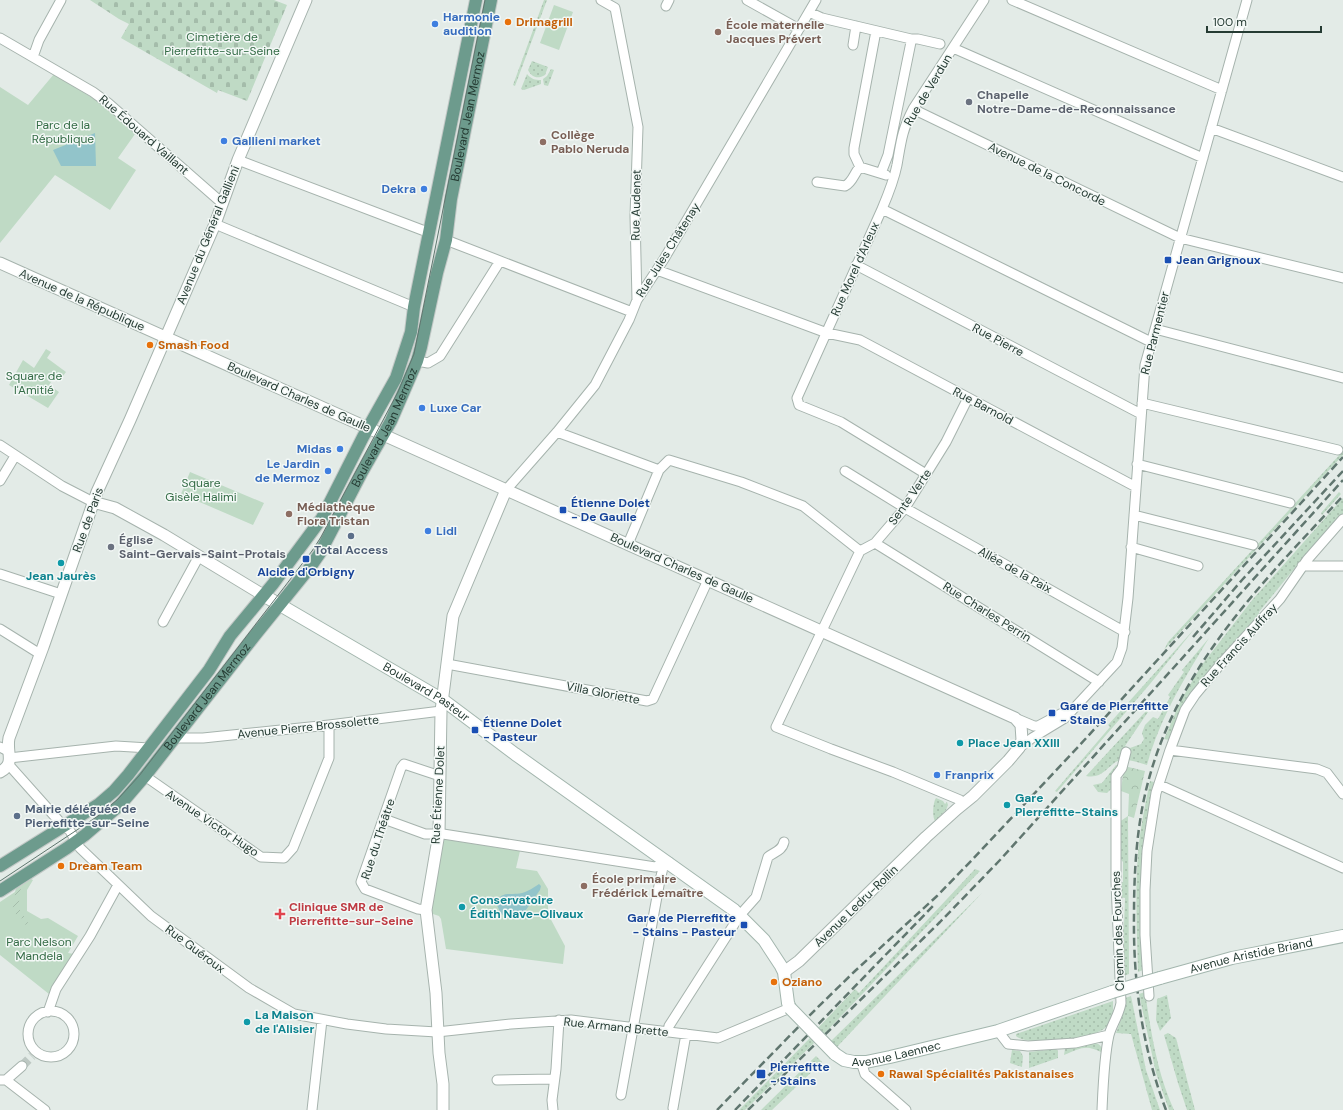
<svg xmlns="http://www.w3.org/2000/svg" width="1343" height="1110" font-family="'DM Sans',sans-serif">
  <defs>
    <pattern id="grass-dots" width="8" height="8" patternUnits="userSpaceOnUse"><rect width="8" height="8" fill="#bfdac5"/><path d="M2 2h.1M6 6h.1" fill="none" stroke="#a4bcaa" stroke-width="1.8" stroke-linecap="round"/></pattern>
    <pattern id="forest-crowns" width="20" height="18" patternUnits="userSpaceOnUse"><rect width="20" height="18" fill="#bfdac5"/><path d="M2 6a3 3 0 1 1 6 0M12 15a3 3 0 1 1 6 0" fill="none" stroke="#a4bcaa"/></pattern>
    <pattern id="cemetery-stones" width="16" height="16" patternUnits="userSpaceOnUse"><rect width="16" height="16" fill="#bfdac5"/><path d="M2 7V4a2 2 0 0 1 4 0v3zM10 15v-3a2 2 0 0 1 4 0v3z" fill="#a4bcaa"/></pattern>
    <pattern id="garden-furrows" width="10" height="10" patternUnits="userSpaceOnUse"><rect width="10" height="10" fill="#bfdac5"/><path d="M-1 1l2-2M0 10L10 0M9 11l2-2" fill="none" stroke="#a4bcaa"/></pattern>
  </defs>
  <rect width="100%" height="100%" fill="#e3ebe7"/>
  <path fill="url(#grass-dots)" d="M544 0H547L515 86 513 85Z
    M532 61 548 67 545 75C538 79 532 78 528 70Z
    M551 69 554 70 548 86 544 85 543 79 547 76Z
    M527 74C531 79 535 80 541 80V84L524 90 521 89Z
    M1343 451V455L1164 650 1168 642Z
    M1339 492 1341 494 1322 515 1321 513Z
    M1343 498V515L1307 553 1259 612V616L1187 699 1169 740 1164 739 1181 700 1201 666 1253 599Z
    M1196 627 1150 684 1057 792 1055 791 1110 727 1108 725Z
    M1209 638C1184 679 1160 718 1147 765 1139 763 1130 759 1122 760 1109 761 1105 780 1086 776L1146 711 1148 712 1125 746 1130 748 1141 744 1144 739 1142 733 1145 725 1153 717 1158 719 1170 697 1168 695 1184 672 1182 670Z
    M1116 765H1119L1114 786 1107 793 1098 792 1093 785 1102 783Z
    M1150 781 1154 782 1147 818 1142 867 1143 970 1138 972C1137 932 1135 892 1138 853 1140 829 1145 805 1150 781Z
    M936 798 943 801 945 804 947 802 948 805 946 810 935 821C932 817 933 802 936 798Z
    M1128 816 1129 974 1120 977 1119 928 1124 926 1125 898 1119 897 1120 884 1123 882V862L1119 857V822Z
    M975 869 980 871 823 1035 817 1029 855 989 859 993Z
    M982 893 837 1047 829 1043Z
    M1145 992C1151 1032 1157 1073 1174 1110H1169L1156 1073 1139 994Z
    M1167 995 1171 1018 1160 1031 1156 1020 1157 999Z
    M1131 996 1146 1070 1160 1110H1152L1131 1034 1116 1033 1123 1014 1125 998Z
    M1113 1001C1113 1012 1114 1019 1106 1027 1096 1039 1026 1047 1016 1036V1034Z
    M1168 1033 1176 1038 1195 1110H1187L1178 1083 1164 1035Z
    M810 1038 814 1043 745 1110H739Z
    M1091 1043C1100 1043 1101 1045 1103 1053 1085 1044 1082 1048 1064 1055L1065 1049Z
    M1056 1049 1058 1051V1058L1029 1068V1052Z
    M1012 1050 1020 1051 1023 1056 1022 1067 1010 1063Z
    M816 1056 822 1062 772 1110H761Z"/>
  <path fill="url(#forest-crowns)" d="M1124 766 1145 771 1134 818 1128 816 1129 794 1121 791Z"/>
  <path fill="url(#cemetery-stones)" d="M90 0H274L287 5 247 101 218 90 217 93 121 38 129 24 119 19Z"/>
  <path fill="#bfdac5" d="M554 5 573 12 559 50 540 43Z
    M54 74 102 104 135 134 118 158 136 170 110 210 55 175 0 243V87L28 105Z
    M46 349 51 352 47 358 66 372 63 376 58 372 49 385 59 392 48 408 9 385 23 360 34 368Z
    M190 472 264 503 253 525 181 494Z
    M442 839 520 851 516 868 537 871 548 889V914L565 946 563 964 446 949 441 919 439 916 430 913Z
    M31 879 33 880 27 890V911L41 919 48 918 78 936 68 953 74 954 49 994 0 955V902L15 892 16 889Z"/>
  <path fill="url(#garden-furrows)" d="M19 887 21 890 18 907 30 926 29 930 27 931C26 923 22 915 12 913L16 889Z"/>
  <path fill="#92c4ca" d="M95 133 96 166H61L53 150Z
    M539 884 541 886 540 890 521 917 511 919 501 914 497 905C499 889 511 896 522 893 529 891 533 888 539 884Z"/>
  <g fill="none" stroke-linecap="round" stroke-linejoin="round">
    <path stroke="#bdc8c3" stroke-width="9" stroke-dasharray="9 4.5" stroke-linecap="butt" d="M22 1066 32 1056"/>
    <g stroke="#a6b3ad" stroke-width="11">
      <path id="minor" d="M601 0 615 8 638 127 635 216 637 300
        M747 0 799 29
        M1012 0 1222 90
        M666 6 669 0
        M809 12 822 18 911 39V42L888 155 881 173
        M0 38 93 92 108 103 222 203
        M911 39H918L940 44
        M853 45 856 26
        M953 48 1203 158
        M33 57 39 40 61 0
        M913 109 1180 238 1343 278
        M1211 128 1343 177
        M238 160 430 233
        M860 167 854 154V148L876 31
        M817 182 845 186C853 182 854 173 860 167L886 175
        M882 209 1151 342
        M215 224 414 307
        M446 240 632 312
        M856 265 1141 414
        M657 270 827 333 860 340 1136 487
        M1155 329 1343 378
        M417 361 428 363 440 356 500 261
        M1142 403 1338 450
        M557 432 659 470
        M0 445 62 486 93 502
        M1137 464 1290 503
        M845 471 905 508 1125 632
        M926 474 841 422 799 405 797 398 882 209C888 195 894 180 897 165 901 142 902 130 913 109L984 0
        M0 481 15 456
        M506 490 557 432 595 385 629 320 637 300 664 259 816 0
        M1134 515 1253 545
        M875 543 1099 682
        M628 544 659 470 669 460 741 482 803 506 860 551
        M1131 547 1198 566
        M1302 566H1343
        M0 574 61 594
        M163 622 199 556
        M0 629 40 654
        M447 664 647 701 653 699 708 580
        M1015 718 1034 726H1038L1066 711
        M174 738H203L329 725 441 711
        M0 747 8 751
        M1019 748 1032 738 1065 718 1117 662 1122 648 1128 598 1145 365 1247 0
        M1170 750 1317 769 1327 773 1343 794
        M9 758 116 746 149 748
        M9 765 58 820 70 831 80 848 151 916 249 988 294 1014 347 1024 386 1029 437 1032 511 1024 571 1020 718 1038 790 1008
        M145 776 261 857 284 858 293 848 329 758V725
        M1160 785 1343 868
        M965 803 960 800 893 772 831 749 776 727 860 551 875 543 905 508 946 442 968 398
        M384 819 425 834H443L655 867 669 862
        M426 910 418 909 365 889 361 882 401 768 404 764 440 776
        M1149 996 1145 935V890L1147 851 1156 793 1170 750 1185 710 1195 695 1219 666 1280 599 1307 560 1343 519
        M28 1034a23 23 0 1 1 46 0a23 23 0 1 1-46 0Z
        M48 1012 56 989 90 936 118 885
        M998 1031 1008 1044 1028 1046 1075 1043 1109 1035
        M668 1032 669 1026 740 915 756 897 768 857C774 852 782 851 784 842
        M861 1062 865 1074 906 1110
        M0 1080H6L45 1110
        M6 1080 22 1066
        M497 1080 554 1079
        M621 1095 660 880 663 868 669 863
        M673 1108 686 1034
        M312 1110 322 1020
        M553 1110 552 1100 556 1069 559 1020
        M1102 1110C1103 1087 1104 1057 1109 1035 1112 1024 1119 1015 1121 1003L1116 882V776L1122 768 1126 752"/>
    </g>
    <g stroke="#a6b3ad" stroke-width="13">
      <path id="tertiary" d="M0 263 1015 718 1021 725 1022 740 1019 748 1008 761 973 796 957 809 926 837 799 961 784 972
        M93 502 115 508 164 535 263 595
        M0 772C16 763 6 754 9 738L43 647 97 492 130 420 215 224 238 160 306 0
        M443 1110V1084L439 1053 436 993 426 910 439 833 441 711 453 616 506 490"/>
    </g>
    <g stroke="#a3b6ae" stroke-width="14">
      <g id="secondary">
        <path id="s1" d="M263 595 443 700 515 754 734 910 764 940 781 966 784 972 788 1003 790 1008"/>
        <path id="s2" d="M1160 978 1232 958 1343 936"/>
        <path id="s3" d="M835 1054 844 1060 854 1062H866L890 1057 998 1031 1112 992"/>
      </g>
    </g>
    <g stroke="#c2c8c6" stroke-width="14">
      <g id="primary">
        <path d="M0 866 99 804 114 791 128 775 209 670 230 636 273 584 322 518 363 437 396 378 411 332 414 307 476 0"/>
        <path id="s4" d="M0 891 67 848 85 835 120 805 145 776 256 634 311 566 320 553 362 472 391 421 417 361 421 347 437 273 446 240 451 199 491 0"/>
      </g>
    </g>
    <use href="#minor" stroke="#fff" stroke-width="9"/>
    <use href="#tertiary" stroke="#fff" stroke-width="11"/>
    <use href="#secondary" stroke="#fff" stroke-width="12"/>
    <use href="#primary" stroke="#6d9b8d" stroke-width="12"/>
    <path stroke="#60766f" stroke-width="1" d="M0 881 98 816 118 799 139 776 312 551 321 537 398 392 414 354 485 0"/>
    <path stroke="#60766f" stroke-width="2.5" stroke-dasharray="8 4" stroke-linecap="butt" d="M1193 637 1242 580 1343 471
      M717 1110 816 1009 855 971 937 896 972 860 1078 747 1343 457
      M735 1110 933 906
      M748 1110 940 922 1000 860 1343 480
      M1166 1110C1142 1047 1133 982 1134 915 1134 876 1136 837 1144 799 1171 673 1259 586 1343 496"/>
    <g stroke="#a3b6ae" stroke-width="14" stroke-linecap="butt">
      <path id="secondary-bridge" d="M1112 992 1160 978
        M790 1008 835 1054"/>
    </g>
    <use href="#secondary-bridge" stroke="#fff" stroke-width="12"/>
  </g>
  <g fill="#e8710a" stroke="#f3f8f6" stroke-width="1.5">
    <circle cx="508" cy="22" r="4"/>
    <circle cx="150" cy="345" r="4"/>
    <circle cx="61" cy="866" r="4"/>
    <circle cx="774" cy="982" r="4"/>
    <circle cx="881" cy="1074" r="4"/>
  </g>
  <g fill="#3f7fe0" stroke="#f3f8f6" stroke-width="1.5">
    <circle cx="435" cy="24" r="4"/>
    <circle cx="224" cy="141" r="4"/>
    <circle cx="424" cy="189" r="4"/>
    <circle cx="422" cy="408" r="4"/>
    <circle cx="340" cy="449" r="4"/>
    <circle cx="328" cy="471" r="4"/>
    <circle cx="428" cy="531" r="4"/>
    <circle cx="937" cy="775" r="4"/>
  </g>
  <g fill="#8d6e63" stroke="#f3f8f6" stroke-width="1.5">
    <circle cx="718" cy="32" r="4"/>
    <circle cx="543" cy="142" r="4"/>
    <circle cx="289" cy="514" r="4"/>
    <circle cx="584" cy="886" r="4"/>
  </g>
  <g fill="#6b7280" stroke="#f3f8f6" stroke-width="1.5">
    <circle cx="969" cy="102" r="4"/>
    <circle cx="111" cy="547" r="4"/>
  </g>
  <g fill="#1a4fb4" stroke="#f3f8f6" stroke-width="1.5">
    <rect x="1164" y="256" width="8" height="8" rx="2"/>
    <rect x="559" y="506" width="8" height="8" rx="2"/>
    <rect x="302" y="555" width="8" height="8" rx="2"/>
    <rect x="1048" y="709" width="8" height="8" rx="2"/>
    <rect x="471" y="726" width="8" height="8" rx="2"/>
    <rect x="740" y="921" width="8" height="8" rx="2"/>
    <rect x="756" y="1069" width="10" height="10" rx="2"/>
  </g>
  <g fill="#5c6f8a" stroke="#f3f8f6" stroke-width="1.5">
    <circle cx="351" cy="536" r="4"/>
    <circle cx="17" cy="816" r="4"/>
  </g>
  <g fill="#0f9aa8" stroke="#f3f8f6" stroke-width="1.5">
    <circle cx="61" cy="563" r="4"/>
    <circle cx="960" cy="743" r="4"/>
    <circle cx="1007" cy="805" r="4"/>
    <circle cx="462" cy="907" r="4"/>
    <circle cx="247" cy="1022" r="4"/>
  </g>
  <path fill="#e0444e" stroke="#f3f8f6" stroke-width="1.5" d="M278 908h4v4h4v4h-4v4h-4v-4h-4v-4h4z"/>
  <g text-anchor="middle" stroke-width="3" stroke-linejoin="round" paint-order="stroke">
    <g font-size="12" font-weight="bold" fill="#366cbe" stroke="#f3f8f6" text-anchor="start">
      <text x="443" y="21">Harmonie<tspan x="443" dy="14">audition</tspan></text>
      <text x="232" y="145">Gallieni market</text>
      <text x="416" y="193" text-anchor="end">Dekra</text>
      <text x="430" y="412">Luxe Car</text>
      <text x="332" y="453" text-anchor="end">Midas</text>
      <text x="320" y="468" text-anchor="end">Le Jardin<tspan x="320" dy="14">de Mermoz</tspan></text>
      <text x="436" y="535">Lidl</text>
      <text x="945" y="779">Franprix</text>
    </g>
    <g font-size="12" font-weight="bold" fill="#c56008" stroke="#f3f8f6" text-anchor="start">
      <text x="516" y="26">Drimagrill</text>
      <text x="158" y="349">Smash Food</text>
      <text x="69" y="870">Dream Team</text>
      <text x="782" y="986">Oziano</text>
      <text x="889" y="1078">Rawal Spécialités Pakistanaises</text>
    </g>
    <g font-size="12" font-weight="bold" fill="#785e54" stroke="#f3f8f6" text-anchor="start">
      <text x="726" y="29">École maternelle<tspan x="726" dy="14">Jacques Prévert</tspan></text>
      <text x="551" y="139">Collège<tspan x="551" dy="14">Pablo Neruda</tspan></text>
      <text x="297" y="511">Médiathèque<tspan x="297" dy="14">Flora Tristan</tspan></text>
      <text x="592" y="883">École primaire<tspan x="592" dy="14">Frédérick Lemaître</tspan></text>
    </g>
    <g font-size="12" fill="#346c46" stroke="#f3f8f6">
      <text x="222" y="41">Cimetière de<tspan x="222" dy="14">Pierrefitte-sur-Seine</tspan></text>
      <text x="63" y="129">Parc de la<tspan x="63" dy="14">République</tspan></text>
      <text x="34" y="380">Square de<tspan x="34" dy="14">l'Amitié</tspan></text>
      <text x="201" y="487">Square<tspan x="201" dy="14">Gisèle Halimi</tspan></text>
      <text x="39" y="946">Parc Nelson<tspan x="39" dy="14">Mandela</tspan></text>
    </g>
    <g font-size="12" fill="#253b33" stroke="#f3f8f6">
      <text transform="translate(928 90) rotate(-59)" y="4">Rue de Verdun</text>
      <text dy="4" stroke="none"><textPath href="#s4" startOffset="935">Boulevard Jean Mermoz</textPath></text>
      <text transform="translate(144 135) rotate(41)" y="4">Rue Édouard Vaillant</text>
      <text transform="translate(1047 174) rotate(26)" y="4">Avenue de la Concorde</text>
      <text transform="translate(636 205) rotate(-89)" y="4">Rue Audenet</text>
      <text transform="translate(208 235) rotate(-68)" y="4">Avenue du Général Gallieni</text>
      <text transform="translate(668 250) rotate(-58)" y="4">Rue Jules Châtenay</text>
      <text transform="translate(855 269) rotate(-66)" y="4">Rue Morel d'Arleux</text>
      <text transform="translate(82 300) rotate(24)" y="4">Avenue de la République</text>
      <text transform="translate(1155 333) rotate(-76)" y="4">Rue Parmentier</text>
      <text transform="translate(998 340) rotate(28)" y="4">Rue Pierre</text>
      <text transform="translate(299 397) rotate(24)" y="4">Boulevard Charles de Gaulle</text>
      <text transform="translate(983 406) rotate(28)" y="4">Rue Barnold</text>
      <text dy="4" stroke="none"><textPath href="#s4" startOffset="611">Boulevard Jean Mermoz</textPath></text>
      <text transform="translate(910 497) rotate(-55)" y="4">Sente Verte</text>
      <text transform="translate(88 520) rotate(-70)" y="4">Rue de Paris</text>
      <text transform="translate(682 568) rotate(24)" y="4">Boulevard Charles de Gaulle</text>
      <text transform="translate(1015 570) rotate(29)" y="4">Allée de la Paix</text>
      <text transform="translate(987 612) rotate(32)" y="4">Rue Charles Perrin</text>
      <text transform="translate(1239 645) rotate(-48)" y="4">Rue Francis Auffray</text>
      <text dy="4" stroke="none"><textPath href="#s1" startOffset="190">Boulevard Pasteur</textPath></text>
      <text transform="translate(603 693) rotate(11)" y="4">Villa Gloriette</text>
      <text dy="4" stroke="none"><textPath href="#s4" startOffset="287">Boulevard Jean Mermoz</textPath></text>
      <text transform="translate(308 727) rotate(-6)" y="4">Avenue Pierre Brossolette</text>
      <text transform="translate(438 795) rotate(-87)" y="4">Rue Étienne Dolet</text>
      <text transform="translate(212 823) rotate(34)" y="4">Avenue Victor Hugo</text>
      <text transform="translate(378 839) rotate(-72)" y="4">Rue du Théâtre</text>
      <text transform="translate(856 906) rotate(-44)" y="4">Avenue Ledru-Rollin</text>
      <text transform="translate(1118 931) rotate(-92)" y="4">Chemin des Fourches</text>
      <text transform="translate(195 949) rotate(37)" y="4">Rue Guéroux</text>
      <text dy="4" stroke="none"><textPath href="#s2" startOffset="94">Avenue Aristide Briand</textPath></text>
      <text transform="translate(616 1027) rotate(6)" y="4">Rue Armand Brette</text>
      <text dy="4" stroke="none"><textPath href="#s3" startOffset="64">Avenue Laennec</textPath></text>
    </g>
    <g font-size="12" font-weight="bold" fill="#5b616d" stroke="#f3f8f6" text-anchor="start">
      <text x="977" y="99">Chapelle<tspan x="977" dy="14">Notre-Dame-de-Reconnaissance</tspan></text>
      <text x="119" y="544">Église<tspan x="119" dy="14">Saint-Gervais-Saint-Protais</tspan></text>
    </g>
    <g font-size="12" font-weight="bold" fill="#164399" stroke="#f3f8f6" text-anchor="start">
      <text x="1176" y="264">Jean Grignoux</text>
      <text x="571" y="507">Étienne Dolet<tspan x="571" dy="14">- De Gaulle</tspan></text>
      <text x="306" y="576" text-anchor="middle">Alcide d'Orbigny</text>
      <text x="1060" y="710">Gare de Pierrefitte<tspan x="1060" dy="14">- Stains</tspan></text>
      <text x="483" y="727">Étienne Dolet<tspan x="483" dy="14">- Pasteur</tspan></text>
      <text x="736" y="922" text-anchor="end">Gare de Pierrefitte<tspan x="736" dy="14">- Stains - Pasteur</tspan></text>
      <text x="770" y="1071">Pierrefitte<tspan x="770" dy="14">- Stains</tspan></text>
    </g>
    <g font-size="12" font-weight="bold" fill="#4e5e75" stroke="#f3f8f6">
      <text x="351" y="554">Total Access</text>
      <text x="25" y="813" text-anchor="start">Mairie déléguée de<tspan x="25" dy="14">Pierrefitte-sur-Seine</tspan></text>
    </g>
    <g font-size="12" font-weight="bold" fill="#0d838f" stroke="#f3f8f6" text-anchor="start">
      <text x="61" y="580" text-anchor="middle">Jean Jaurès</text>
      <text x="968" y="747">Place Jean XXIII</text>
      <text x="1015" y="802">Gare<tspan x="1015" dy="14">Pierrefitte-Stains</tspan></text>
      <text x="470" y="904">Conservatoire<tspan x="470" dy="14">Édith Nave-Olivaux</tspan></text>
      <text x="255" y="1019">La Maison<tspan x="255" dy="14">de l'Alisier</tspan></text>
    </g>
    <g font-size="12" font-weight="bold" fill="#be3a42" stroke="#f3f8f6" text-anchor="start">
      <text x="289" y="911">Clinique SMR de<tspan x="289" dy="14">Pierrefitte-sur-Seine</tspan></text>
    </g>
  </g>
  <path d="M1207 26v6h114v-6" fill="none" stroke="#253b33" stroke-width="2"/>
  <text x="1213" y="26" font-size="12" fill="#253b33" stroke="#f3f8f6" stroke-width="3" paint-order="stroke">100 m</text>
</svg>
